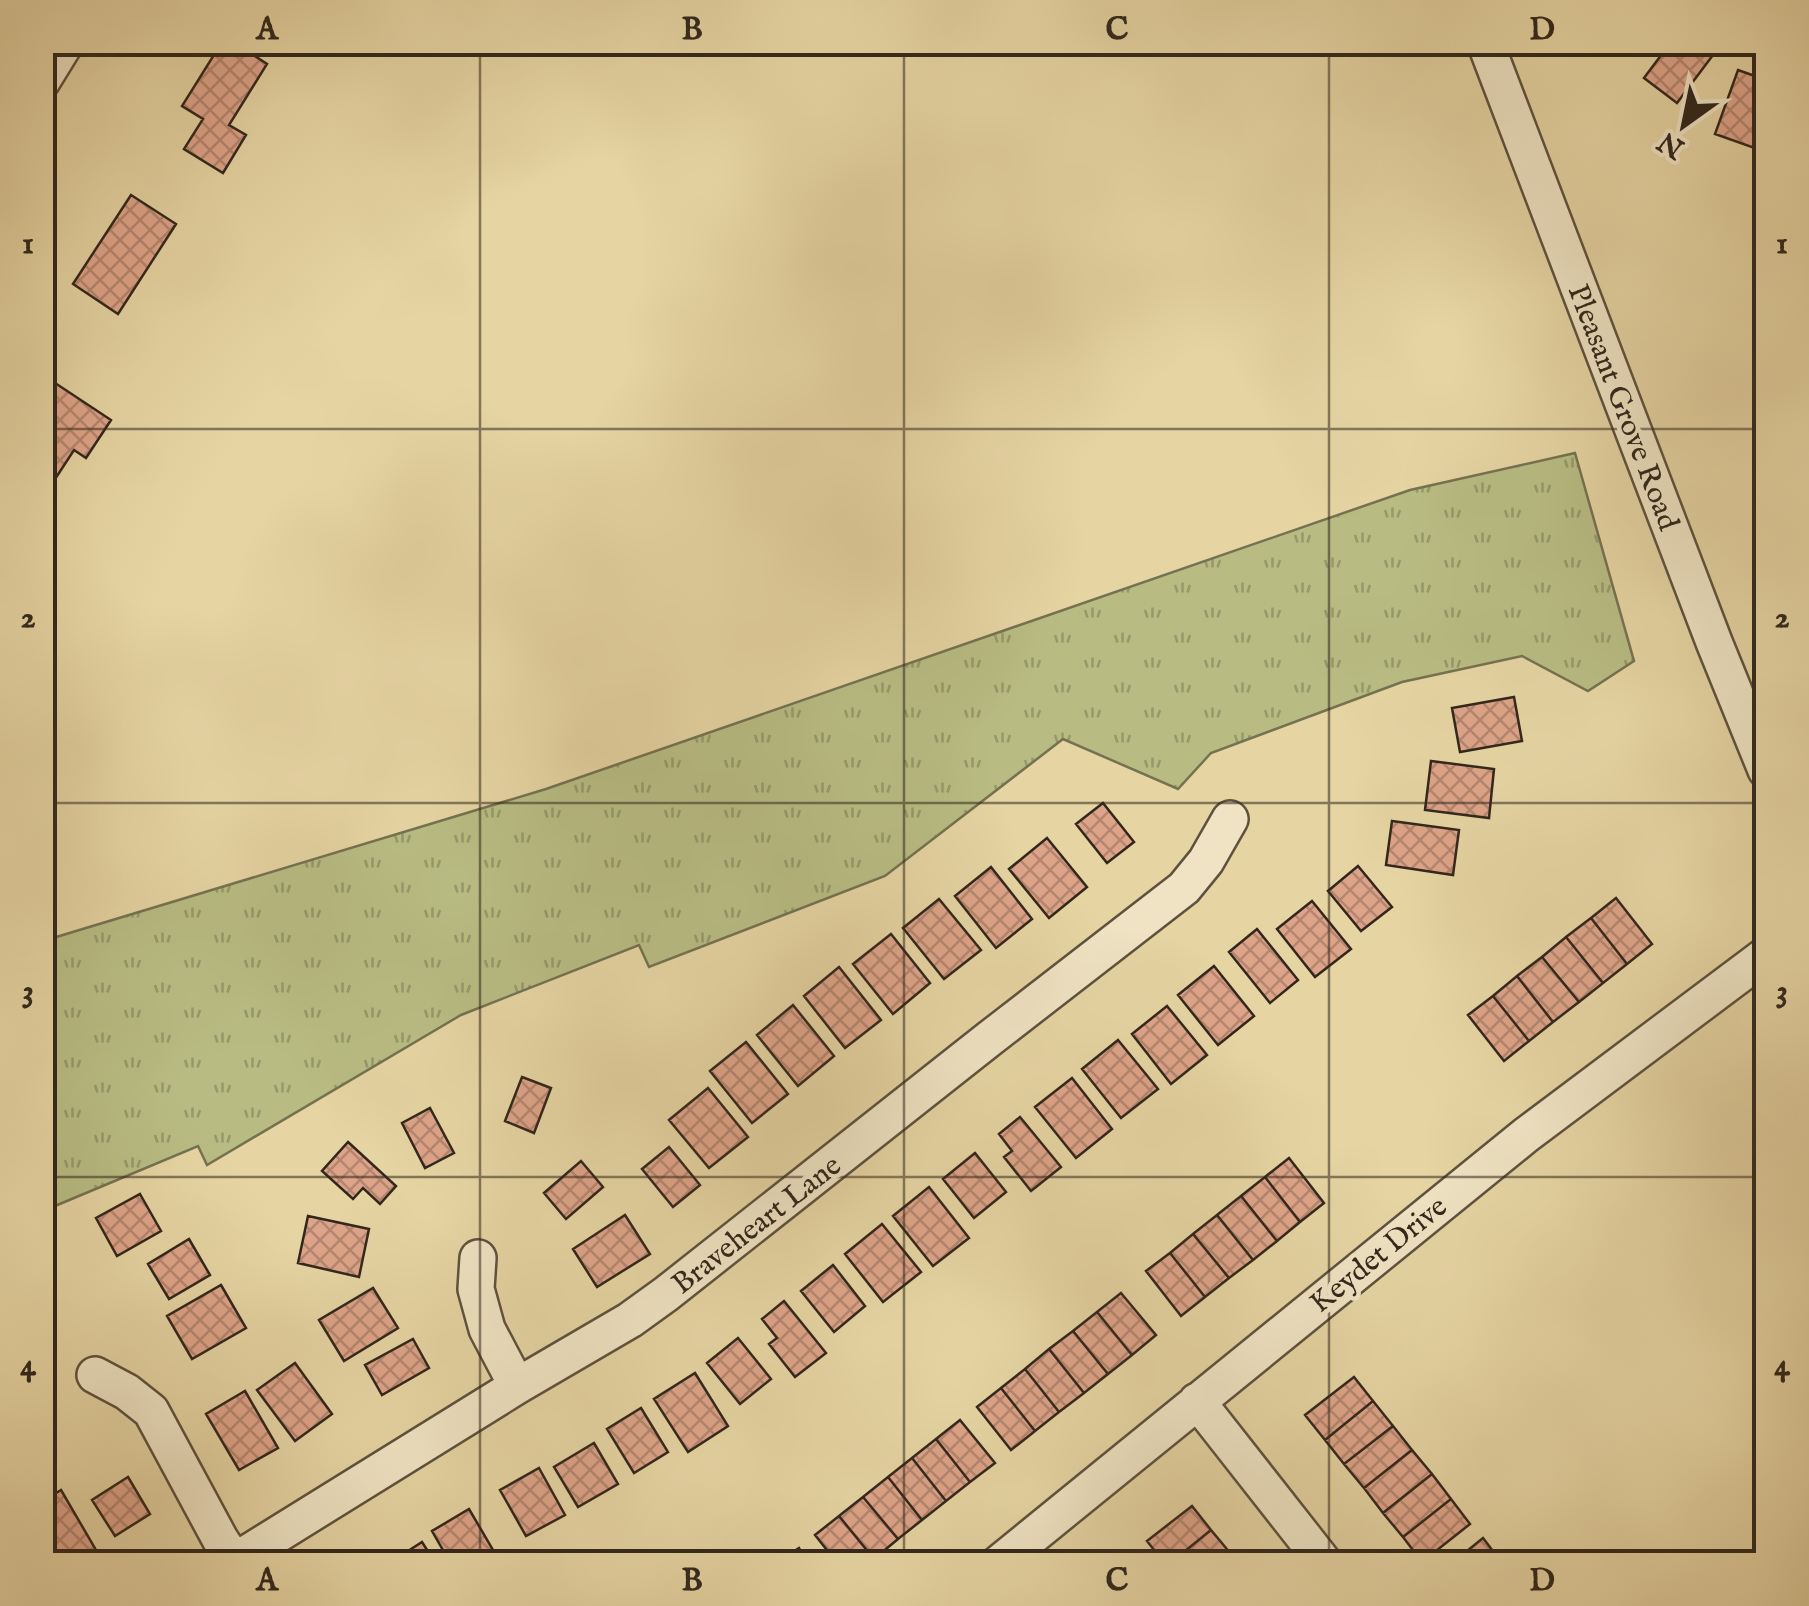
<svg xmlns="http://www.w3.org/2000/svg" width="1809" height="1606" font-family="'IM FELL English',serif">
  <defs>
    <pattern id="grass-tufts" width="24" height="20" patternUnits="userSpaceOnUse" patternTransform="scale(2.5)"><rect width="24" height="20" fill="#b8bc83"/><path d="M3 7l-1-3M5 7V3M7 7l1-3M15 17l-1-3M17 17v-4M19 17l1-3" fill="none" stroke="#96996a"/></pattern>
    <pattern id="building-cross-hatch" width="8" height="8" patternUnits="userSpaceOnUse" patternTransform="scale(2.5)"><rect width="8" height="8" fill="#dea489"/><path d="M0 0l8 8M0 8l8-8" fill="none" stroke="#b5866f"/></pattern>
  </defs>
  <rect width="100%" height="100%" fill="#e6d4a3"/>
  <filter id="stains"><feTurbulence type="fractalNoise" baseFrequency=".002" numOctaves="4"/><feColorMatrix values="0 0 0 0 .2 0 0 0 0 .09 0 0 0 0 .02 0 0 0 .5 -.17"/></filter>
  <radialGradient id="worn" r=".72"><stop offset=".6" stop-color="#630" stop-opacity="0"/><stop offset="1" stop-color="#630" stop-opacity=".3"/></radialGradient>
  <path fill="url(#grass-tufts)" stroke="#747250" stroke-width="2.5" d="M1575 453 1634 661 1588 691 1522 656 1402 682 1211 753 1178 789 1063 739 885 876 649 967 639 945 461 1015 207 1165 198 1146 43 1211V941L546 789 1410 490Z"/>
  <path fill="url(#building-cross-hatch)" stroke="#31271c" stroke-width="2.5" d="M222 42H233L267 64 229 125 246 135 223 173 184 149 203 119 182 106Z
    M1671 42 1722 43 1677 103 1644 78Z
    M1738 70 1766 80V132L1760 150 1715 134Z
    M131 195 176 224 118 314 73 284Z
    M46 377 111 420 86 458 74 450 42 499V382Z
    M1514 697 1522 741 1460 752 1452 708Z
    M1431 761 1494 769 1489 818 1425 810Z
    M1103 803 1134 842 1107 863 1076 824Z
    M1392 821 1459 830 1453 875 1386 865Z
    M1047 838 1087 887 1049 918 1009 869Z
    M1358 866 1392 907 1361 931 1328 891Z
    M991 867 1032 919 996 948 955 896Z
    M1616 898 1652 944 1627 964 1591 918Z
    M939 899 981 950 944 979 903 928Z
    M1312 901 1351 949 1315 977 1277 929Z
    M1591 918 1627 964 1603 983 1566 937Z
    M1257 929 1298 980 1270 1003 1229 952Z
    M891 934 930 983 893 1014 853 964Z
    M1566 937 1603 983 1579 1002 1542 957Z
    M1542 957 1579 1002 1553 1022 1517 976Z
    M1214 966 1254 1016 1218 1045 1178 995Z
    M839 967 881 1020 845 1048 804 996Z
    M1517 976 1553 1022 1529 1041 1493 996Z
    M1493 996 1529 1041 1504 1061 1468 1015Z
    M793 1005 834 1056 798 1086 757 1035Z
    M1167 1006 1207 1055 1171 1084 1132 1034Z
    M1118 1040 1158 1089 1121 1118 1082 1069Z
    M746 1042 788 1094 752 1123 710 1071Z
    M522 1077 551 1088 534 1133 505 1121Z
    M1072 1078 1112 1129 1076 1158 1035 1107Z
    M708 1088 748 1137 709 1168 669 1120Z
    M430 1108 454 1153 425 1168 402 1123Z
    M1020 1117 1061 1167 1031 1191 1004 1157 1012 1151 999 1134Z
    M348 1142 396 1186 380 1204 363 1188 353 1199 322 1171Z
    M669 1147 700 1185 673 1207 642 1169Z
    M975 1153 1006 1192 974 1218 943 1179Z
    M1289 1158 1324 1203 1300 1222 1265 1177Z
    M581 1161 603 1187 566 1219 544 1193Z
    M1265 1177 1300 1222 1277 1241 1241 1196Z
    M929 1187 969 1238 933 1266 893 1216Z
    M140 1194 161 1231 117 1256 96 1218Z
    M1241 1196 1277 1241 1253 1260 1217 1215Z
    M625 1215 650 1254 597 1287 573 1249Z
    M1217 1215 1253 1260 1229 1278 1193 1234Z
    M308 1216 369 1229 359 1277 298 1263Z
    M882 1224 921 1272 883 1302 845 1254Z
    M1193 1234 1229 1278 1205 1297 1170 1253Z
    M189 1239 210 1275 169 1299 148 1264Z
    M1170 1253 1205 1297 1181 1316 1146 1271Z
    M833 1265 865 1306 834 1332 801 1291Z
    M221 1285 246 1328 192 1359 167 1316Z
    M373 1288 398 1328 344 1361 319 1320Z
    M1121 1293 1156 1335 1132 1355 1097 1312Z
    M784 1301 826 1353 795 1377 769 1344 777 1338 762 1319Z
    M1097 1312 1132 1355 1108 1374 1073 1331Z
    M1073 1331 1108 1374 1084 1393 1049 1349Z
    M738 1338 771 1379 740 1404 707 1363Z
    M413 1339 429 1368 382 1395 365 1365Z
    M1049 1349 1084 1393 1059 1412 1025 1369Z
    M295 1363 332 1414 295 1441 257 1390Z
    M1025 1369 1059 1412 1035 1431 1001 1388Z
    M695 1373 728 1426 688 1452 654 1399Z
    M1354 1377 1373 1401 1325 1440 1305 1415Z
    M1001 1388 1035 1431 1011 1450 977 1407Z
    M245 1391 278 1448 239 1470 206 1414Z
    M1373 1401 1393 1426 1344 1464 1325 1440Z
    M641 1408 668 1452 634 1473 607 1429Z
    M960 1420 995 1463 970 1482 936 1439Z
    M1393 1426 1412 1450 1364 1488 1344 1464Z
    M936 1439 970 1482 946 1501 912 1458Z
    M594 1443 618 1484 578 1507 554 1467Z
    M1412 1450 1432 1474 1383 1513 1364 1488Z
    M912 1458 946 1501 922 1520 888 1477Z
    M539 1468 565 1515 526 1536 500 1490Z
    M1432 1474 1451 1499 1403 1537 1383 1513Z
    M128 1477 150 1514 115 1536 92 1500Z
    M888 1477 922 1520 898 1539 863 1497Z
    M61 1490 96 1550 72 1564H49L42 1552V1502Z
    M863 1497 898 1539 874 1559 839 1516Z
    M1451 1499 1470 1524 1422 1562 1403 1537Z
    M1192 1506 1211 1530 1169 1564H1165L1147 1541Z
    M469 1509 496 1555 482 1564H451L432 1531Z
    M839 1516 874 1559 868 1564H838L815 1535Z
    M1211 1530 1231 1554 1219 1564H1169Z
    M1483 1538 1502 1563 1451 1564Z
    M422 1542 436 1564H388Z
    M799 1548 808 1564H774Z"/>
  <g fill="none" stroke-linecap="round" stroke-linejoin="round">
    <g stroke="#5e523e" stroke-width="40">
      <path id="minor" d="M1485 42 1714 642 1766 770
        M42 81 66 42
        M478 1258 476 1289 487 1329 517 1386
        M95 1375 127 1392 151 1411 220 1539 236 1564
        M1197 1401 1325 1564
        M230 1564 517 1386 630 1320 666 1294 989 1039 1184 888 1206 861 1230 819
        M998 1564 1526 1135 1766 955"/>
    </g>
    <use href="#minor" stroke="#efe3c3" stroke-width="35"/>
  </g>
  <path fill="none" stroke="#31271c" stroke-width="2.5" stroke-opacity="0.55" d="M480 42V1564M904 42V1564M1329 42V1564M42 429H1766M42 803H1766M42 1177H1766"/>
  <g text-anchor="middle" stroke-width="9" stroke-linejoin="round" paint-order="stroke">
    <g font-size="30" fill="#31271c" stroke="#efe3c3">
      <text transform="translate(1624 407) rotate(69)" y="10">Pleasant Grove Road</text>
      <text transform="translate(756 1224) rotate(-38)" y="10">Braveheart Lane</text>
      <text transform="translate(1378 1254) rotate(-39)" y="10">Keydet Drive</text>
    </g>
  </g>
  <rect width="1809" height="1606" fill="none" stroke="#e6d4a3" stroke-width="110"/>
  <g transform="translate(1684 125) rotate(213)" stroke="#efe3c3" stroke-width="8" paint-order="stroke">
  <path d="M0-8L18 38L0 25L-18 38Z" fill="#31271c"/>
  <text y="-15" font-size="28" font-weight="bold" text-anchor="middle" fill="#31271c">N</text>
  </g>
  <rect x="55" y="55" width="1699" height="1496" fill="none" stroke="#31271c" stroke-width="4"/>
  <g font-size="32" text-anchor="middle" font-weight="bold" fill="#31271c">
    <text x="267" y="39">A</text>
    <text x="692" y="39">B</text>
    <text x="1117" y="39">C</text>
    <text x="1542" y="39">D</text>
    <text x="28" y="253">1</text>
    <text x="1782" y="253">1</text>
    <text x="28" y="627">2</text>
    <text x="1782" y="627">2</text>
    <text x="28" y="1001">3</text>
    <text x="1782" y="1001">3</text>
    <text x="28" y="1375">4</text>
    <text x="1782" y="1375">4</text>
    <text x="267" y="1590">A</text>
    <text x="692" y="1590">B</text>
    <text x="1117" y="1590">C</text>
    <text x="1542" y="1590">D</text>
  </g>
  <rect width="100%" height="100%" filter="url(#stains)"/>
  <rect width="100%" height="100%" fill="url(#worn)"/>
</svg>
